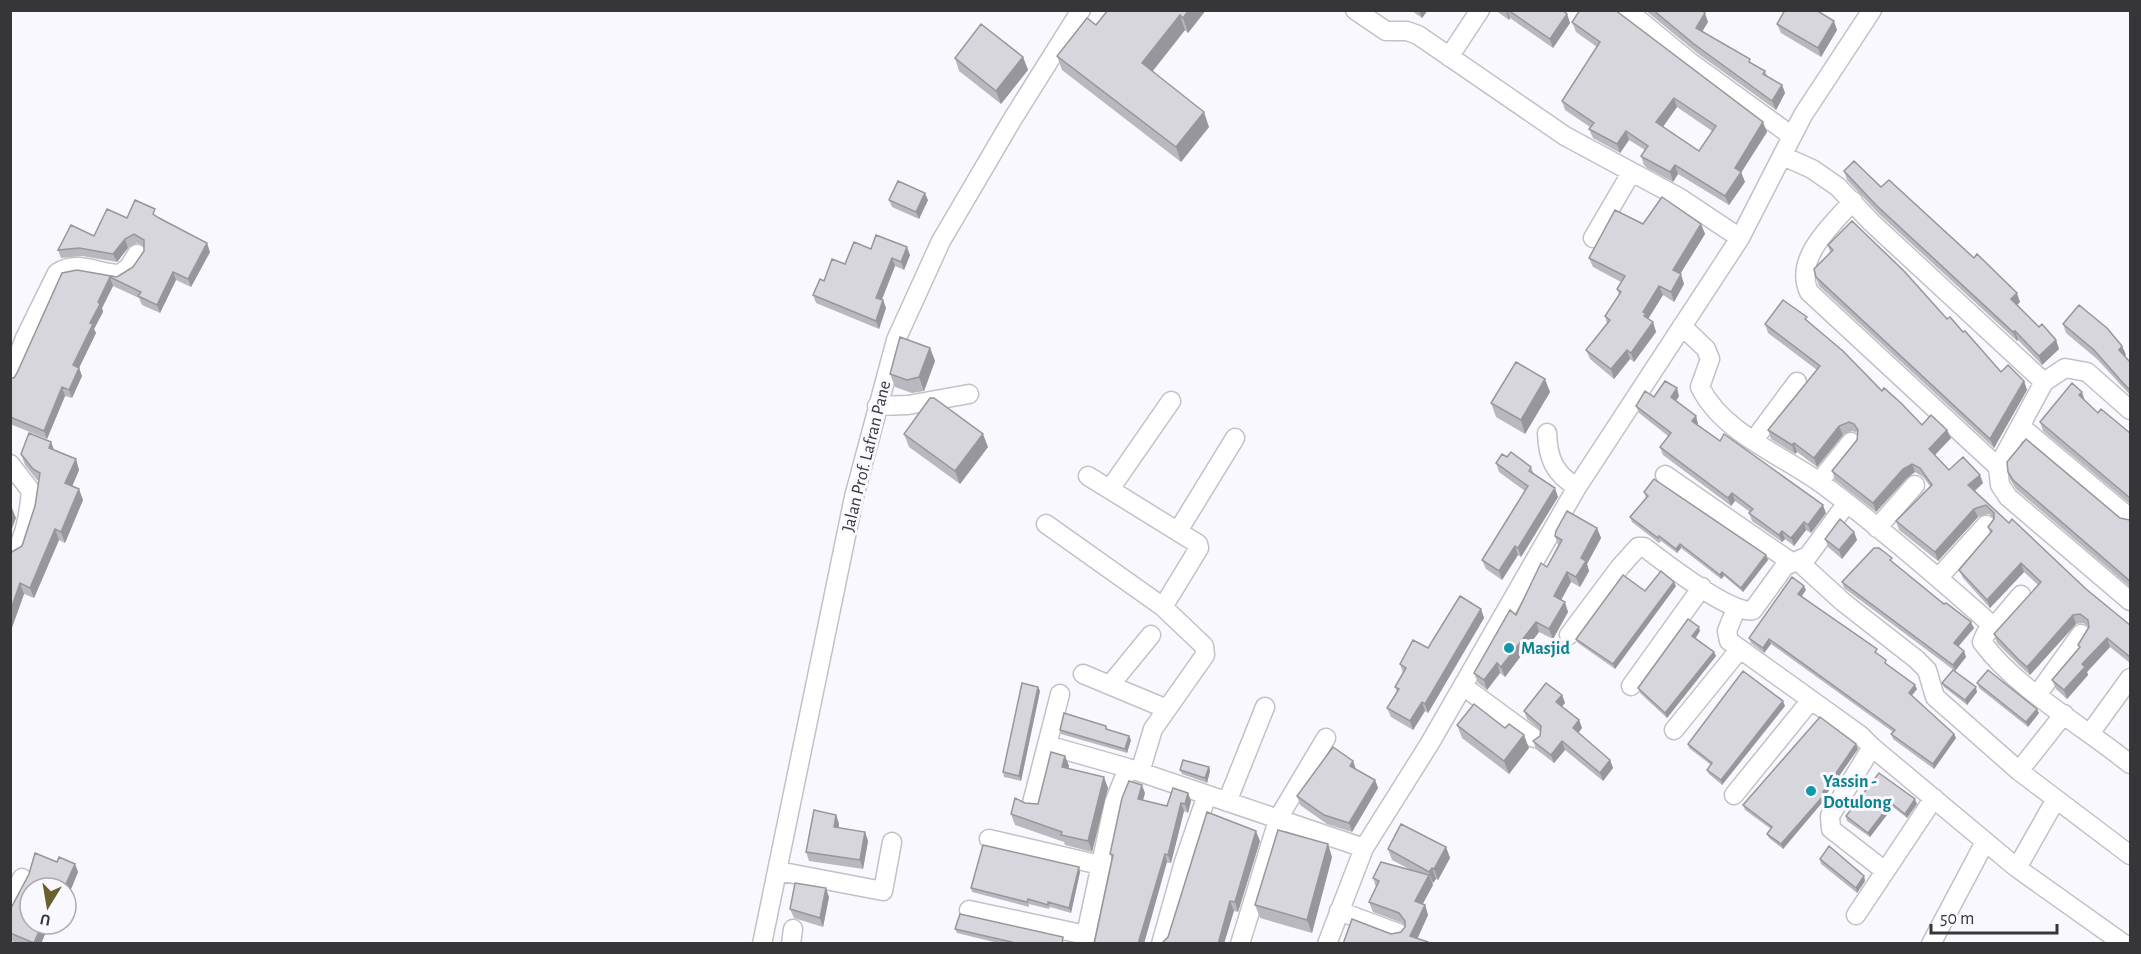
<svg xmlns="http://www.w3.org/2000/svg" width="2141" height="954" font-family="'Alegreya Sans',sans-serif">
  <rect width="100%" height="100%" fill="#faf8ff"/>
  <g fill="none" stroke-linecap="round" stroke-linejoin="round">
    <g stroke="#c3c1c7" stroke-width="21">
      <path id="minor" d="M1355 10 1386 31H1407L1418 35 1565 136 1680 198 1740 238
        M1627 10 1690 62 1792 136
        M1449 57 1480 10
        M1783 156 1812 169 1838 187 1871 222 2044 382
        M1853 201C1833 224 1793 258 1809 292L1998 467
        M1593 238 1631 173
        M1682 326 1706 349 1710 359 1700 387C1723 434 1785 456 1825 486 1883 530 1939 578 1994 627L1986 633 1982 642C2016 689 2085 727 2130 764
        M10 377 25 338 57 273C78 259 98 274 120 274L129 267 137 254
        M877 406 908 405 969 394
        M2130 410 2087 372 2065 368 2044 382 1998 467 2000 485 2008 497 2130 601
        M2020 426 2130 518
        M1547 433C1548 458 1554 474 1577 487
        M1754 440 1797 382
        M10 464 31 491C29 512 26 533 16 552L10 555
        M1665 475 1791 562
        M1088 476 1198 544 1199 548 1163 607
        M1819 482 1851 442
        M1110 489 1171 401
        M1046 524 1163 607 1204 646 1205 655 1153 729 1140 772
        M1877 528 1915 485
        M1178 531 1235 438
        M1798 561 1843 602 1916 659 1927 670 1935 697 2019 771 2130 855
        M1939 577 1986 525
        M1736 609 1727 631 1729 641 1860 735 1872 747
        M1994 627 2021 595
        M1569 635 1620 567 1638 547H1644C1661 560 1734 617 1753 610L1785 566 1808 556 1847 503
        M1083 674 1167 709
        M1110 685 1151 635
        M1463 686 1534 738
        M1631 686 1702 587
        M1060 694 1047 745 1128 768
        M2037 695 2081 634
        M1674 730 1739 650
        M2091 732 2130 678
        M2019 771 2064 714
        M1734 795 1811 700
        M1227 802 1265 707
        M1032 803 1047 745
        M989 839 1100 865
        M2017 868 2056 799
        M778 871 883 891 892 842
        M1885 871 1831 829 1830 816 1872 747 2017 868 2124 944
        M10 904 22 878
        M969 910 1086 935
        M1339 911 1398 933
        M1856 915 1934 798
        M762 944 854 497 896 340 941 241 1012 120 1081 10
        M791 944 793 929
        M1084 944 1114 803 1128 768 1364 848
        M1161 944 1184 862 1207 795
        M1240 944 1279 817 1326 738
        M1327 944 1364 848 1430 743 1577 487 1740 238 1803 115 1872 10
        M1931 944 1985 842"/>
    </g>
    <use href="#minor" stroke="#fff" stroke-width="18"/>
  </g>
  <path fill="#bab8be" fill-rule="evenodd" d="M1108 10H1206L1188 33 1185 30 1153 71 1209 127 1181 162 1062 70 1057 56 1096 25Z
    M1411 10H1428L1422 18Z
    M1495 10H1562L1567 14 1570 23 1553 48 1510 18 1509 20Z
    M1645 10H1701L1708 22 1702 31 1752 63 1765 71 1768 77 1782 85 1785 93 1776 110 1697 53Z
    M1572 22 1767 132 1741 172 1745 182 1729 205 1678 174 1673 182 1647 168 1644 165 1641 156 1645 150 1629 140 1620 153 1593 138 1589 129 1590 127 1565 110 1562 101 1597 47 1576 32ZM1677 107 1712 131 1699 151 1663 127Z
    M1777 24 1837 30 1821 57 1781 33Z
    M1023 57 1028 70 1001 104 959 71 955 58Z
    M1844 171 1881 187 2020 302 2017 305 2039 327 2056 340 2059 349 2042 365 2018 340 2017 341 1879 214 1847 180Z
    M889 200H928L919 219 892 207Z
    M158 217 210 252 191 287 176 280 160 313 142 305 139 298 113 286 102 308 103 312 94 329 96 333 79 368 82 376 72 398 65 396 47 439 10 424V378H14L17 373 62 273 117 277 133 267 144 251V247L137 243 128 248 117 262 82 256 61 258 58 250 94 236 127 218Z
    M1643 224H1701L1705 234 1680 274 1684 284 1674 302 1663 295 1648 319 1653 322 1656 332 1634 362 1630 359 1614 379 1590 359 1586 350 1607 324 1605 316 1619 295 1617 289 1621 282 1593 267 1589 258Z
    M1828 245 1947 319 1963 332 2001 372 2024 381 2027 390 1994 448 1819 286 1816 277 1830 252Z
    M871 249 910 255 904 270 895 266 882 300H883L886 308 879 329 816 303 813 295 824 281Z
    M1809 322 1882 391 1922 425 1947 430 1951 438 1935 455 1949 470 1983 483 1975 491 2009 523 2086 589 2130 625V663L2110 647 2087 672 2088 675 2067 699 2056 689 2052 680 2079 648 2078 645 2089 627 2083 623 2076 624 2030 675 2021 667 1997 643 1994 634 2038 585 2024 572 1990 608 1963 578 1959 570 1990 533 1988 527 1994 519 1989 514 1978 517 1938 561 1899 530 1896 521 1930 486 1923 477 1915 472 1907 478 1876 512 1835 480 1832 471 1857 440 1858 433 1852 431 1843 435 1817 467 1797 452 1795 454 1771 439 1768 430 1817 370 1768 333 1765 324Z
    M2063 324 2122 346 2126 355 2124 356 2130 362V395L2097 359 2066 333Z
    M930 348 935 361 924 391 912 393 895 387 890 374Z
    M1550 392 1525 434 1496 417 1491 403Z
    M1679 396 1676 401 1696 416 1698 424V425L1826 513 1811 533 1806 530 1794 546 1785 539 1782 542 1752 521 1749 513 1750 512 1735 501 1731 506 1663 455 1660 447 1668 436 1639 413 1636 406 1654 397Z
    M2085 401 2098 413 2130 433V504L2043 431 2040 422Z
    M904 434 988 447 960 484 909 447Z
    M51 442 54 450 76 459 79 470 72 486 83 500 65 543 59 540 34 598 24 594 10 633 22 546 35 506 39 481 37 480 25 465 21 454Z
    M1507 457 1531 467 1534 474 1558 497 1521 557 1518 555 1502 580 1486 569 1482 560 1525 491 1499 472 1496 463Z
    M2008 472 2120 518 2130 520V587L2016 489 2011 481Z
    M1644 492 1766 555 1768 560 1743 592 1724 576 1721 579 1681 548 1677 553 1661 541 1659 543 1632 522 1630 517 1646 498Z
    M1597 528 1601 538 1587 564 1589 571 1580 587 1571 582 1561 599 1568 612 1553 639 1539 632 1505 677 1500 673 1487 690 1478 683 1474 673 1516 615 1547 567 1558 545 1555 536Z
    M1854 532 1857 540 1842 559 1828 547 1825 539Z
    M1894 564 1974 628 1958 647 1964 651 1966 657 1955 671 1844 588 1842 582Z
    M1676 586 1615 669 1578 643 1576 639 1645 591Z
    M1806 590 1802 596 1878 654 1888 665 1917 689 1912 696 1954 734 1956 738 1934 769 1893 739 1891 734 1893 732 1771 644 1764 653 1751 643 1749 638Z
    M1481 609 1484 618 1428 713 1425 711 1413 730 1391 717 1387 708 1397 692 1395 687 1403 673 1400 664 1428 648Z
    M1700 631 1696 638 1714 652 1716 656 1667 718 1640 693 1638 688Z
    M1942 683 1977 692 1967 705 1944 687Z
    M1977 683 2039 713 2028 727 1979 688Z
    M1038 687 1040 691 1021 781 1004 777 1003 772Z
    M1562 695 1565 703 1562 706 1579 720 1582 728 1578 733 1610 760 1613 768 1603 781 1565 750 1554 763 1536 749 1533 741 1540 736 1541 731 1527 719 1524 711Z
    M1785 706 1722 785 1709 774 1707 770 1711 765 1689 748 1688 744Z
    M1457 725 1529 748 1509 774 1462 738Z
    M1106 726 1108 730 1131 740 1127 753 1061 734 1060 730Z
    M1858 749 1825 796 1826 798 1783 849 1769 838 1767 834 1771 829 1745 810 1743 805Z
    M1065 756 1069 766 1068 769 1108 788 1092 852 1065 845 1064 842 1015 825 1011 814 1025 803 1038 804Z
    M1353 761 1356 769 1375 780 1378 788 1352 832 1327 824 1300 805 1297 796Z
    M1209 767 1210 771 1207 783 1182 774 1180 770Z
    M1879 773 1917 804 1907 818 1893 807 1870 837 1847 821 1846 816Z
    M1145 793 1143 800 1167 806 1188 793 1191 801 1188 813 1184 811 1171 863 1112 860 1110 854Z
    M836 815 839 824V828L865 832 868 841 863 869 809 861 806 852Z
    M1260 841 1238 912 1234 911 1168 937Z
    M1446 847 1450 858 1438 880 1436 879 1433 883 1432 882 1433 885 1422 904 1425 905 1428 915 1417 939 1428 942V944H1343L1401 932 1405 926 1402 923 1373 912 1369 902 1376 887 1373 878 1409 869 1392 860 1388 849Z
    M35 853 57 862 59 857 75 864 78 872 69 894 66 893V888H30V924H45L47 929 41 944H18L10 940V910L29 874Z
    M1332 857 1312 933 1260 918 1255 905Z
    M1820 859 1864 876 1865 881 1857 893 1821 864Z
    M1080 872 1071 913 1050 907 1049 909 1029 904V907L972 892 971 888Z
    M829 897 823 927 794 918 790 909Z
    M955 929 1065 942 1064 944H1002L957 933Z"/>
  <path fill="#97969b" d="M1189 10H1206L1188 33 1183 18Z
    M1419 10H1428L1422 18Z
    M1506 10H1507L1510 18 1509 20Z
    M1705 13 1708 22 1699 37 1696 28Z
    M1567 14 1570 23 1553 48 1550 39Z
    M1180 15 1185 30 1147 78 1142 63Z
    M1834 21 1837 30 1821 57 1818 48Z
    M1023 57 1028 70 1001 104 996 91Z
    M1782 85 1785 93 1776 110 1772 101Z
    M1674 98 1677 107 1659 132 1656 122Z
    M1204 112 1209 127 1181 162 1176 147Z
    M1763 122 1767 132 1741 173V172L1745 182 1729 205 1725 196 1735 168Z
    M1626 131 1629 140 1620 153 1617 144Z
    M1675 165 1678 174 1673 182 1670 172Z
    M925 193 928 200 919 219 916 212Z
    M1701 224 1705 234 1677 279 1673 270Z
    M125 239 128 248 117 262 113 254Z
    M207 243 210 252 191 287 188 279Z
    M907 247 910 255 904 270 901 262Z
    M892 258 895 266 879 306 876 298Z
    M173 272 176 280 160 313 157 305Z
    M1681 274 1684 284 1674 302 1671 292Z
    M110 277 113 286 102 308 103 312 94 329 96 333 79 368 82 376 72 398 69 390 73 365 98 302Z
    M1659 286 1663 295 1648 319V326L1643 312Z
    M2017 293 2020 302 2014 308 2011 299Z
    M883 300 886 308 879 329 876 321Z
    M1653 322 1656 332 1634 362 1631 353Z
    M2015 331 2018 340 2017 341 2013 332Z
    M2056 340 2059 349 2042 365 2039 356Z
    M2122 346 2126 355 2122 359 2119 350Z
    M930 348 935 361 924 391 919 377Z
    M1627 350 1630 359 1614 379 1611 369Z
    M1545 379 1550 392 1525 434 1521 420Z
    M2024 381 2027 390 1994 448 1990 439Z
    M62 387 65 396 47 439 44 431Z
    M1677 388 1679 396 1674 404 1671 397Z
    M2082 392 2085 401 2079 395Z
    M1696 416 1698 424 1695 428 1692 421Z
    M1839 426 1843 435 1817 467 1814 458Z
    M1947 430 1951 438 1932 458 1929 449Z
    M983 434 988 447 960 484 955 471Z
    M51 442 55 453 49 448Z
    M1794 443 1797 452 1795 454 1792 445Z
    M76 459 79 470 69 494 65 483Z
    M1912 464 1915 472 1907 478 1876 512 1873 503 1903 469Z
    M1980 475 1983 483 1972 493 1968 485Z
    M1555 488 1558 497 1521 557 1518 548Z
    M79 489 83 500 65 543 61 532Z
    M1732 493 1735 501 1731 506 1728 498Z
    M1823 505 1826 513 1811 533 1808 525Z
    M12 508 16 518 10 534V512Z
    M1974 509 1978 517 1938 561 1935 552Z
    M1804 522 1806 530 1794 546 1791 538Z
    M1597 528 1601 538 1587 564 1589 571 1580 587 1576 577 1581 558Z
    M55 529 59 540 34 598 30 588Z
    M1782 531 1785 539 1782 542 1779 535Z
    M1854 532 1857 540 1842 559 1839 550Z
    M1680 544 1681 548 1677 553 1676 549Z
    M1515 546 1518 555 1502 580 1499 571Z
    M1766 555 1768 560 1743 592 1741 588Z
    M2021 563 2024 572 1990 608 1987 600Z
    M1567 572 1571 582 1558 606 1554 596Z
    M1722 572 1724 576 1721 579 1720 575Z
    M1674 582 1676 586 1615 669 1613 664Z
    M20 583 24 594 10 633V612Z
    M1804 586 1806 590 1800 598 1798 594Z
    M1565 602 1568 612 1553 639 1549 629Z
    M1481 609 1484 618 1428 713 1425 704Z
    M2073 615 2076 624 2030 675 2027 667Z
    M1536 622 1539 632 1505 677 1501 667Z
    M1971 622 1974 628 1956 649 1954 643Z
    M1699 627 1700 631 1694 640 1692 636Z
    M2107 638 2110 647 2087 672 2088 675 2067 699 2064 690 2082 664Z
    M1769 639 1771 644 1764 653 1763 648Z
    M1964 651 1966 657 1955 671 1953 665Z
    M1714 652 1716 656 1667 718 1665 713Z
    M1497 663 1500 673 1487 690 1484 680Z
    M1915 685 1917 689 1910 697 1909 693Z
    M1038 687 1040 691 1021 781 1019 776Z
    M1976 687 1977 692 1967 705 1965 700Z
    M1562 695 1565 703 1559 710 1556 702Z
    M1783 701 1785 706 1722 785 1721 780Z
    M1422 702 1425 711 1413 730 1410 721Z
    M2037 709 2039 713 2028 727 2026 722Z
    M1579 720 1582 728 1576 736 1573 728Z
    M1954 734 1956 738 1934 769 1933 764Z
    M1524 735 1529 748 1509 774 1504 761Z
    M1129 736 1131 740 1127 753 1125 749Z
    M1562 741 1565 750 1554 763 1551 755Z
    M1856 744 1858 749 1825 796 1826 798 1783 849 1781 844 1823 792Z
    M1065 756 1069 766 1066 778 1062 767Z
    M1610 760 1613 768 1603 781 1600 773Z
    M1353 761 1356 770 1350 766Z
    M1209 767 1210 771 1207 783 1205 778Z
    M1104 777 1108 788 1092 852 1088 841Z
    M1375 780 1378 788 1352 832 1349 823Z
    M1142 785 1145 793 1141 807 1138 799Z
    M1188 793 1191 801 1188 813 1185 804Z
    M1915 799 1917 804 1907 818 1905 814Z
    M1181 803 1184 811 1171 863 1168 855Z
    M1891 803 1893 807 1870 837 1868 833Z
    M836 815 839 824 837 836 834 827Z
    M1256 831 1260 841 1238 912 1235 902Z
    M865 832 868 841 863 869 860 860Z
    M1328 844 1332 857 1312 933 1307 920Z
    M1446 847 1450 858 1438 880 1434 869Z
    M1165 854 1167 862 1144 944H1138Z
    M75 864 78 872 69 894 65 886Z
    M1079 867 1080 872 1071 913 1069 908Z
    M1432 868 1436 879 1433 883 1429 872Z
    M1429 875 1433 885 1419 911 1415 901Z
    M1864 876 1865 881 1857 893 1856 888Z
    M51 879 54 888H47Z
    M826 888 829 897 823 927 820 918Z
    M1230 901 1234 911 1224 944H1218Z
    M1425 905 1428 915 1415 944 1410 936Z
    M42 924H45L47 929 41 944H34Z"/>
  <path fill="#d8d6dd" stroke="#97969b" stroke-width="1.5" fill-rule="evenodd" d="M1108 10H1189L1183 18 1180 15 1142 63 1204 112 1176 147 1057 56 1087 18 1096 25Z
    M1508 10H1562L1567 14 1550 39Z
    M1580 10H1615L1763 122 1735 168 1741 172 1725 196 1675 165 1670 172 1644 158 1641 156 1648 146 1626 131 1617 144 1589 129 1594 123 1562 101 1600 42 1572 22ZM1674 98 1716 126 1699 151 1656 122Z
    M1653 10H1701L1705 13 1696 28 1750 59 1749 62 1765 71 1763 74 1782 85 1772 101 1694 44Z
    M1785 10H1816L1834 21 1818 48 1777 24Z
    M981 24 1023 57 996 91 955 58Z
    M1854 161 1881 187 1889 180 1974 258 1977 254 2017 293 2011 299 2039 327 2042 324 2056 340 2039 356 2015 331 2013 332 1876 205 1844 171Z
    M898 181 925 193 916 212 889 200Z
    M1662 197 1701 224 1673 270 1681 274 1671 292 1659 286 1643 312 1646 314 1644 316 1653 322 1631 353 1627 350 1611 369 1586 350 1610 320 1605 316 1621 292 1617 289 1625 276 1589 258 1615 210 1643 224Z
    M135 200 155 209 153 214 159 218 207 243 188 279 173 272 157 305 138 296 141 292 110 277 98 302 100 304 90 323 93 324 73 365 79 368 69 390 62 387 44 431 10 417V378H14L17 373 62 273 77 270 117 277 133 267 144 251V240L134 234 125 239 113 254 79 248 58 250 71 225 94 236 107 209 127 218Z
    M1852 221 1904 271 1947 319 1950 317 1963 332 1965 331 2001 372 2008 365 2024 381 1990 439 1816 277 1814 269 1833 250 1828 245Z
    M876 235 907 247 901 262 892 258 876 298 883 300 876 321 813 295 820 279 824 281 832 259 845 264 854 242 871 249Z
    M1783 300 1807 317 1805 319 1843 351 1882 391 1884 388 1901 403 1922 425 1931 415 1947 430 1929 449 1949 470 1963 457 1980 475 1968 485 2009 523 2012 519 2086 589 2130 625V657L2107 638 2082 664 2085 667 2064 690 2052 680 2080 647 2078 645 2089 627 2088 620 2080 614 2073 615 2027 667 2018 659 1994 634 2041 582 2021 563 1987 600 1959 570 1992 531 1988 527 1994 519V513L1986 505 1974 509 1935 552 1896 521 1932 485 1920 468 1912 464 1903 469 1873 503 1832 471 1857 440 1858 430 1854 424 1849 422 1839 426 1814 458 1794 443 1792 445 1768 430 1820 366 1765 324Z
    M2079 305 2107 328 2122 346 2119 350 2130 362V390L2123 383 2094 350 2063 324Z
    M900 337 930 348 919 377 907 380 890 374Z
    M1516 362 1545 379 1521 420 1491 403Z
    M1665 381 1677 388 1671 397 1696 416 1692 421 1720 441 1724 434 1823 505 1808 525 1804 522 1791 538 1782 531 1779 535 1749 513 1753 509 1732 493 1728 498 1660 447 1671 433 1636 406 1645 391 1654 397Z
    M2072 383 2082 392 2079 395 2098 413 2101 409 2130 433V498L2040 422Z
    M930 398H934L983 434 955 471 904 434Z
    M29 433 51 442 49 448 76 459 65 483 79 489 61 532 55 529 30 588 20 583 10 612V553L22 546 35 506 40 473 33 469 21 454Z
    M2026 439 2120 518 2130 520V581L2013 480 2008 472 2007 462Z
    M1511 452 1531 467 1529 471 1555 488 1518 548 1515 546 1499 571 1482 560 1528 486 1496 463 1502 454 1507 457Z
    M1654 479 1766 555 1741 588 1722 572 1720 575 1680 544 1676 549 1659 536 1658 538 1630 517 1648 496 1644 492Z
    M1567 511 1597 528 1581 558 1586 561 1576 577 1567 572 1554 596 1565 602 1549 629 1536 622 1501 667 1497 663 1484 680 1474 673 1510 610 1516 615 1541 563 1547 567 1562 540 1555 536 1556 531Z
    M1840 519 1854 532 1839 550 1825 539Z
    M1874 548H1879L1892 558 1890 560 1944 604 1946 603 1971 622 1954 643 1964 651 1953 665 1842 582Z
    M1661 571 1674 582 1613 664 1576 639 1623 575 1645 591Z
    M1792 577 1804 586 1798 594 1877 649 1875 652 1886 660 1885 663 1915 685 1909 693 1954 734 1933 764 1891 734 1895 730 1769 639 1763 648 1749 638Z
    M1460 596 1481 609 1425 704 1422 702 1410 721 1387 708 1399 689 1395 687 1406 668 1400 664 1413 640 1428 648Z
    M1688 619 1699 627 1692 636 1714 652 1665 713 1638 688Z
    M1953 670 1976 687 1965 700 1942 683Z
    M1988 670 2037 709 2026 722 1977 683Z
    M1743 671 1783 701 1721 780 1707 770 1712 763 1688 744Z
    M1022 683 1038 687 1019 776 1003 772Z
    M1546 683 1562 695 1556 702 1579 720 1573 728 1610 760 1600 773 1562 741 1551 755 1533 741 1540 736 1541 726 1524 711Z
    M1474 704 1505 728 1509 724 1524 735 1504 761 1457 725Z
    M1064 713 1106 726V729L1129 736 1125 749 1060 730Z
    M1820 717 1856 744 1823 792 1825 794 1781 844 1767 834 1772 827 1743 805Z
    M1333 747 1353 761 1350 766 1375 780 1349 823 1324 815 1297 796Z
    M1051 752 1065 756 1062 767 1104 777 1088 841 1061 835 1062 832 1011 814 1015 798 1025 803 1038 804Z
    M1183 760 1209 767 1205 778 1180 770Z
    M1879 773 1915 799 1905 814 1891 803 1868 833 1846 816Z
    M1129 781 1142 785 1138 799 1167 806 1173 788 1188 793 1185 804 1181 803 1168 855 1165 854 1138 944H1094L1113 855 1110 854 1122 798Z
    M814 810 836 815 834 827 865 832 860 860 806 852Z
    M1207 812 1256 831 1235 902 1230 901 1218 944H1161L1168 937Z
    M1401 824 1446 847 1434 869 1432 868 1429 872 1388 849Z
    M1278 830 1328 844 1307 920 1255 905Z
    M983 845 1079 867 1069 908 1048 902V905L1028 899 1027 902 971 888Z
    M1829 846 1864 876 1856 888 1820 859Z
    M35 853 57 862 59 857 75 864 65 886 51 879 47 888H30V924H42L34 943 10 933V910L29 874Z
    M1381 862 1429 875 1415 901 1425 905 1410 936 1428 942 1427 944H1343L1352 919 1391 934 1401 932 1405 927V921L1399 913 1369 902 1379 881 1373 878Z
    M795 883 826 888 820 918 790 909Z
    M960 914 1063 937 1062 944H1020L955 929Z"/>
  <g fill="#0f9aa8" stroke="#faf8ff" stroke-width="2">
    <circle cx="1509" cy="648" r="6"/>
    <circle cx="1811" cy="791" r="6"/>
  </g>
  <g text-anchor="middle" stroke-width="6" stroke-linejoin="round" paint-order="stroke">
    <g font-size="18" fill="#363638" stroke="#faf8ff">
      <text transform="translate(866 456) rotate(-76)" y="6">Jalan Prof. Lafran Pane</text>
    </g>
    <g font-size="18" font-weight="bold" fill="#0d838f" stroke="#faf8ff" text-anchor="start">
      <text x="1521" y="654">Masjid</text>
      <text x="1823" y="787">Yassin -<tspan x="1823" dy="21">Dotulong</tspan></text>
    </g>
  </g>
  <rect width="2141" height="954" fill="none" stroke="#363638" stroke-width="24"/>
  <g transform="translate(48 906) rotate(191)"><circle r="28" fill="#faf8ff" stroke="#acaaaf" stroke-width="1.5"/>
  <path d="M0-4.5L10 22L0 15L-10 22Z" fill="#69612d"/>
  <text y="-9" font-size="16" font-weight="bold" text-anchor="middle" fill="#363638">U</text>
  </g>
  <path d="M1931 924v9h126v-9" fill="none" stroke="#363638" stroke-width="3"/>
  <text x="1940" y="924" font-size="18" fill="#363638" stroke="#faf8ff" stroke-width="4.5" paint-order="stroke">50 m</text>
</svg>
